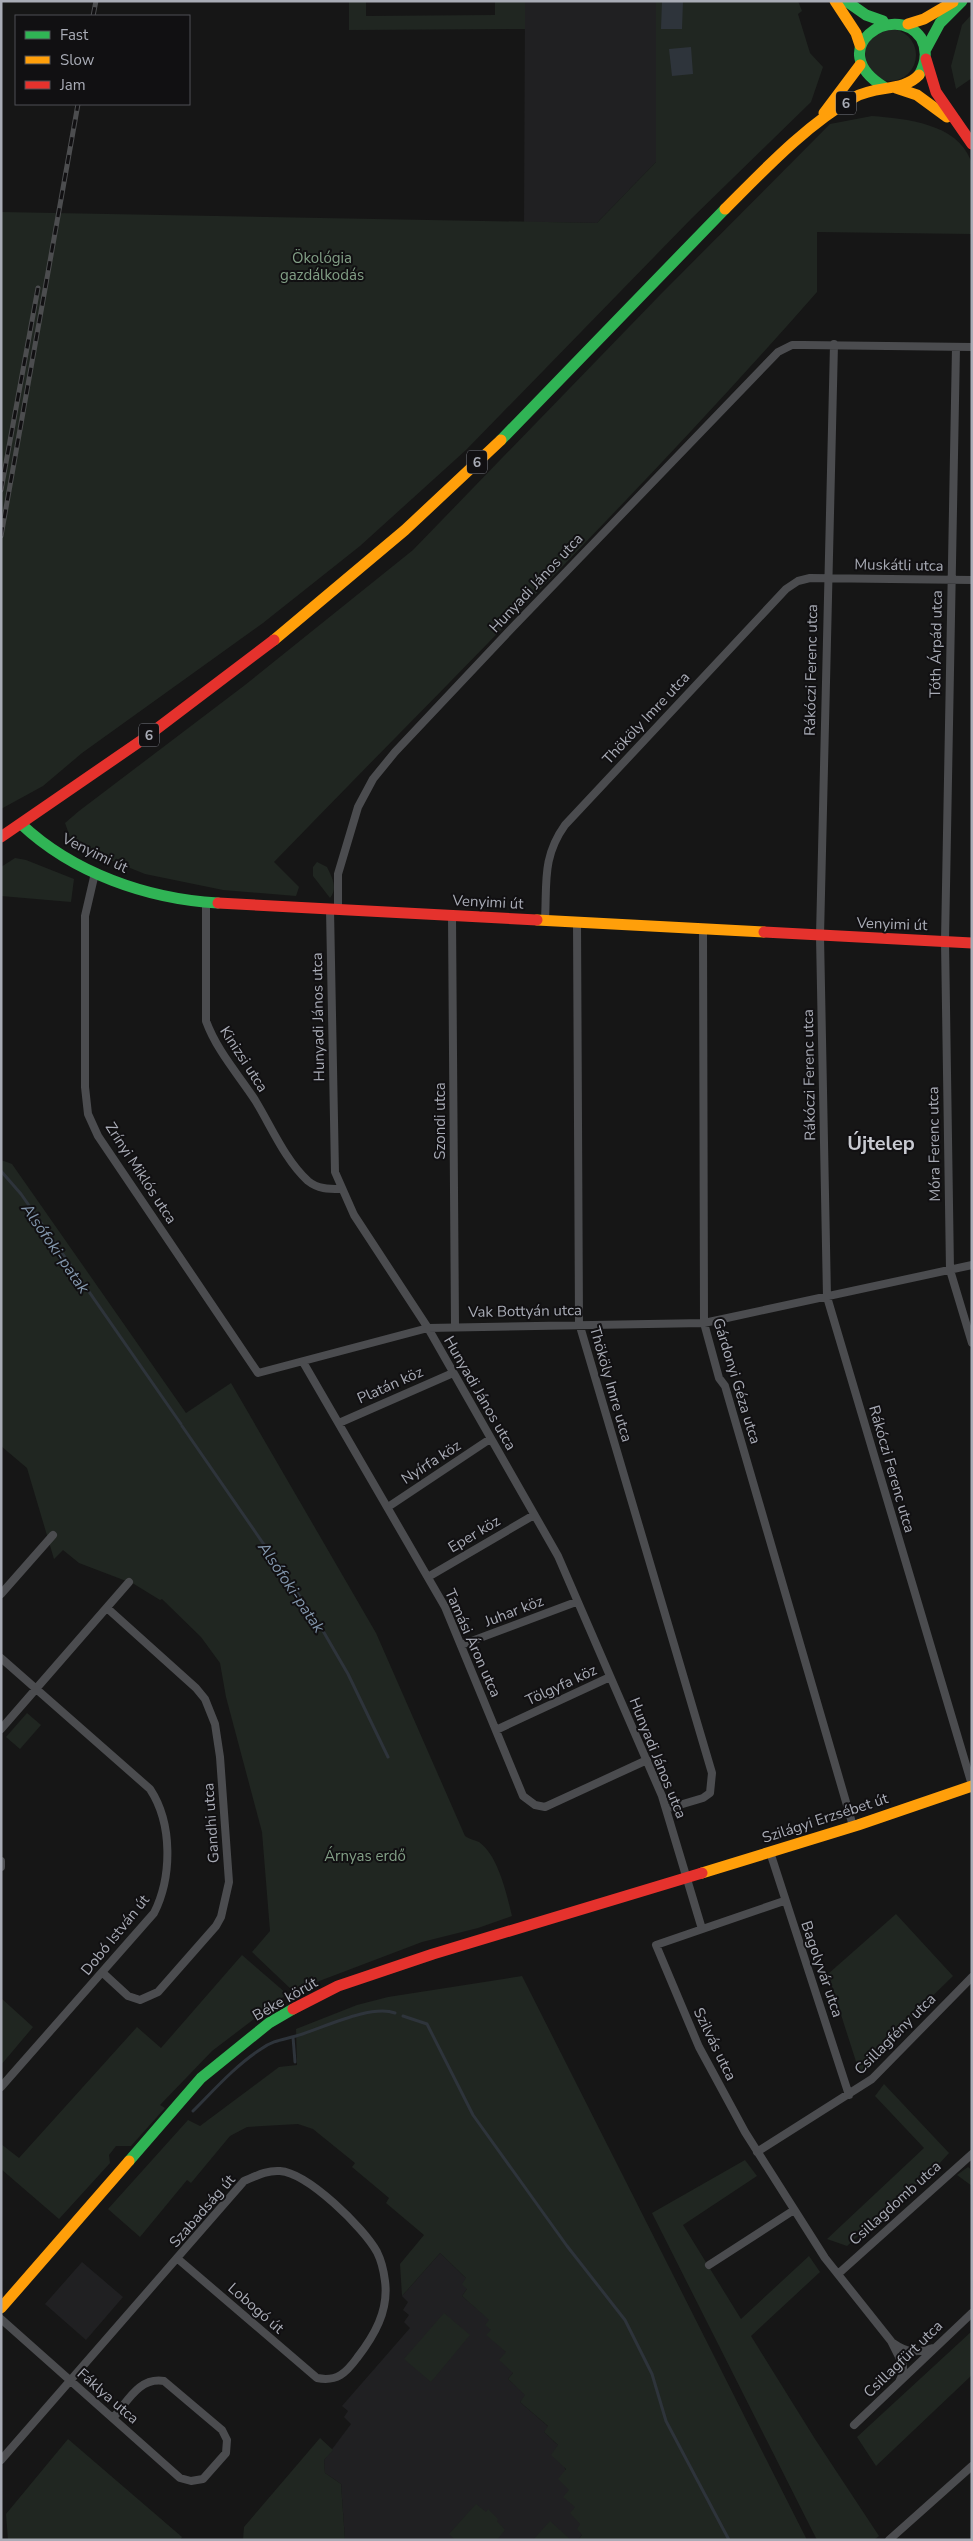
<svg xmlns="http://www.w3.org/2000/svg" width="973" height="2541" font-family="'Nunito Sans',sans-serif">
  <rect width="100%" height="100%" fill="#161616"/>
  <path fill="#202022" d="M525 1H656V162L597 223 524 222Z
    M440 2253 467 2279V2289L462 2296 490 2320 491 2330 506 2352 513 2373 508 2379 526 2395 520 2402 549 2427 544 2432 558 2445 581 2524 582 2535 578 2540H345L341 2484 325 2473 324 2460 351 2424 344 2417 348 2411 342 2406 410 2328 404 2322 409 2315 403 2310 408 2302 402 2296Z
    M82 2262 123 2297 86 2340 45 2304Z"/>
  <path fill="#202621" d="M349 1H366V16L495 15V1H525V29L349 30Z
    M656 1H798L802 11 798 14 810 53 823 67 811 102 692 218 466 450 360 546 263 623 82 753 43 786 1 809V212L597 223 656 162Z
    M972 14V78L956 89 951 66 962 25Z
    M864 55a26 26 0 1 1 52 0a26 26 0 1 1-52 0Z
    M872 116C906 119 957 123 971 161 973 170 972 221 972 234L817 232V292C644 489 456 674 274 862L299 887 296 896 223 890 145 874 88 851 70 837 65 823 79 811 245 685 413 550 660 295 830 124Z
    M15 858 26 860 74 879 71 902 1 896V867Z
    M317 862 327 867C332 877 338 888 330 898L313 876V867Z
    M1 1160 12 1164 186 1413 231 1383 376 1633 465 1836C469 1839 475 1840 479 1842 498 1855 507 1895 512 1916L478 1928 422 1942 293 1991 252 1952 270 1931 262 1832 226 1697 220 1663 201 1637 162 1599 160 1600 134 1584 79 1563 63 1550 54 1559 27 1468 1 1446Z
    M27 1713 41 1725 20 1749 6 1737Z
    M896 1914 953 1976 914 2014 866 2069 859 2071 828 1974Z
    M242 1955 287 1994 212 2051 160 2105 165 2108 131 2146H116L109 2155 110 2163 59 2219 1 2169V2144L19 2158 137 2027 161 2048Z
    M522 1976 807 2540H578L582 2535 577 2529 580 2524 570 2513 575 2507 563 2497 569 2490 558 2479 566 2469 551 2455 558 2445 544 2432 548 2426 520 2402 525 2395 508 2379 513 2373 499 2360 506 2352 486 2335 491 2330 485 2325 489 2320 462 2296 467 2289 462 2284 466 2278 440 2253 402 2296 400 2264 424 2235 386 2203 389 2198 352 2167 355 2163 313 2129 298 2124 247 2127 230 2136 191 2183 187 2180 140 2237 108 2209 188 2120 200 2126 279 2067 297 2065 296 2029 357 2005 388 1997Z
    M1 1998 33 2027 1 2065Z
    M884 2084 949 2153 939 2164 847 2246 827 2239 924 2148 875 2096Z
    M745 2160 757 2176 683 2225 741 2319 809 2256 820 2272 751 2336 815 2439 879 2536 874 2540H817L652 2213Z
    M968 2167 972 2170V2186L957 2175Z
    M444 2313 470 2335 431 2382 404 2359Z
    M972 2331V2375L876 2466 857 2437Z
    M320 2438 333 2450 324 2460 325 2473 341 2484 345 2540H243L244 2527Z
    M68 2439 182 2537 180 2540H8L6 2514Z
    M476 2504 486 2512 488 2509 498 2519 497 2521 505 2530 497 2540H455L449 2534Z
    M550 2521 571 2540H533Z"/>
  <path fill="#2e343b" d="M662 1H683L682 29H661Z
    M691 47 693 74 672 76 669 49Z"/>
  <g fill="none" stroke-linecap="round" stroke-linejoin="round">
    <path stroke="#2e343b" stroke-width="3" d="M1 1171 21 1194 181 1424
      M182 1426 319 1624 348 1674 388 1757
      M403 2016 427 2024 473 2115 567 2246 625 2320 652 2374 666 2421 729 2540
      M293 2037 295 2062
      M193 2111C214 2090 236 2065 261 2049 274 2040 282 2040 296 2036 321 2029 370 2004 395 2013"/>
    <path stroke="#4b4c4f" stroke-width="8" d="M834 344 820 936 827 1297 972 1785
      M956 347 945 941 950 1270 972 1343
      M95 873 85 916V1087L88 1114 98 1136 258 1373 428 1328 704 1323 972 1265
      M206 902V1021C217 1051 238 1074 255 1100 271 1126 285 1160 308 1181 318 1189 328 1189 341 1189
      M330 909 335 1172 354 1215 428 1328 558 1556 662 1796 702 1929
      M338 909V874L358 807 373 779 395 752 512 628 778 352 792 345H803L972 347
      M452 916 455 1326
      M545 920C547 883 542 857 565 825L786 589 798 581 810 578 972 580
      M577 922 579 1323 712 1773 710 1793 703 1798 666 1809
      M703 929 704 1323 719 1378 725 1386 853 1826
      M303 1362 445 1607 523 1796 535 1805 545 1807 647 1760
      M339 1423 453 1373
      M388 1507 490 1439
      M428 1577 534 1515
      M1 1594 53 1535
      M461 1645 576 1602
      M1 1658 150 1789C173 1824 172 1877 154 1913L1 2087
      M1 1729 129 1582
      M496 1730 610 1677
      M770 1852 849 2095
      M1 1861V1867
      M784 1901 656 1945 699 2047 745 2132 825 2258 891 2341 903 2365V2373L899 2382
      M103 1973 128 1996 140 2000 158 1992 216 1926 221 1917 229 1882 220 1757 215 1724 205 1699 196 1688 107 1608
      M757 2152 872 2079 972 1977
      M709 2265 794 2210
      M838 2274 972 2154
      M1 2319 180 2478 191 2481 203 2479 226 2453 227 2440 222 2430 164 2381C139 2377 128 2401 113 2418
      M893 2343C907 2353 917 2353 933 2348
      M854 2425 972 2313
      M1 2460 244 2181C256 2176 267 2170 280 2171 308 2173 364 2228 377 2252 381 2260 384 2273 385 2281 389 2311 374 2336 357 2358 346 2373 337 2382 317 2378L178 2259
      M889 2540 972 2466"/>
    <path stroke="#30b455" stroke-width="11" d="M846 1 866 15 883 21
      M926 49 940 23 962 1
      M884 87C822 49 894 0 921 38 928 51 926 63 919 75
      M501 440 725 209
      M21 824C73 873 147 899 218 903
      M129 2161 201 2078 269 2023 293 2009"/>
    <path stroke="#ff9f0a" stroke-width="11" d="M835 1 856 33 860 45
      M908 24 924 19 953 2
      M896 88 917 95 947 117
      M824 113 860 65
      M725 209C765 169 806 125 855 97 876 85 903 92 919 75
      M274 640 405 530 501 440
      M537 920 764 932
      M702 1873 858 1825 972 1786
      M1 2308 129 2161"/>
    <path stroke="#e5322d" stroke-width="11" d="M926 59 936 92 972 144
      M1 837 142 740 274 640
      M218 903 537 920
      M764 932 972 943
      M293 2009 338 1986 433 1954 702 1873"/>
    <g stroke="#4c4d4f" stroke-width="5">
      <path id="rail" d="M93 16 96 1
        M1 490 38 288
        M1 536 78 104"/>
    </g>
    <use href="#rail" stroke="#111012" stroke-width="3" stroke-dasharray="9" stroke-linecap="butt"/>
  </g>
  <g text-anchor="middle" stroke-width="4" stroke-linejoin="round" paint-order="stroke">
    <g fill="#111012" stroke="#7b7d85" stroke-width="1">
      <rect x="836" y="91.5" width="20" height="23" rx="4"/>
      <rect x="467" y="450.5" width="20" height="23" rx="4"/>
      <rect x="139" y="723.5" width="20" height="23" rx="4"/>
    </g>
    <g font-size="14" font-weight="bold" fill="#a9acb6">
      <text x="846" y="108">6</text>
      <text x="477" y="467">6</text>
      <text x="149" y="740">6</text>
    </g>
    <g font-size="15" fill="#829f86" stroke="#111012">
      <text x="322" y="263">Ökológia<tspan x="322" dy="17">gazdálkodás</tspan></text>
      <text x="365" y="1861">Árnyas erdő</text>
    </g>
    <g font-size="15" fill="#a9acb6" stroke="#111012">
      <text transform="translate(899 565) rotate(1)" y="5">Muskátli utca</text>
      <text transform="translate(536 583) rotate(-47)" y="5">Hunyadi János utca</text>
      <text transform="translate(936 644) rotate(-89)" y="5">Tóth Árpád utca</text>
      <text transform="translate(811 670) rotate(-89)" y="5">Rákóczi Ferenc utca</text>
      <text transform="translate(646 718) rotate(-47)" y="5">Thököly Imre utca</text>
      <text transform="translate(95 853) rotate(26)" y="5">Venyimi út</text>
      <text transform="translate(488 902) rotate(3)" y="5">Venyimi út</text>
      <text transform="translate(892 924) rotate(2)" y="5">Venyimi út</text>
      <text transform="translate(318 1017) rotate(-91)" y="5">Hunyadi János utca</text>
      <text transform="translate(244 1059) rotate(57)" y="5">Kinizsi utca</text>
      <text transform="translate(809 1075) rotate(-91)" y="5">Rákóczi Ferenc utca</text>
      <text transform="translate(440 1121) rotate(-90)" y="5">Szondi utca</text>
      <text transform="translate(934 1144) rotate(-91)" y="5">Móra Ferenc utca</text>
      <text transform="translate(141 1173) rotate(57)" y="5">Zrínyi Miklós utca</text>
      <text transform="translate(525 1311) rotate(-1)" y="5">Vak Bottyán utca</text>
      <text transform="translate(737 1381) rotate(73)" y="5">Gárdonyi Géza utca</text>
      <text transform="translate(611 1384) rotate(74)" y="5">Thököly Imre utca</text>
      <text transform="translate(390 1385) rotate(-24)" y="5">Platán köz</text>
      <text transform="translate(480 1393) rotate(60)" y="5">Hunyadi János utca</text>
      <text transform="translate(431 1462) rotate(-33)" y="5">Nyírfa köz</text>
      <text transform="translate(892 1469) rotate(74)" y="5">Rákóczi Ferenc utca</text>
      <text transform="translate(474 1534) rotate(-31)" y="5">Eper köz</text>
      <text transform="translate(514 1611) rotate(-21)" y="5">Juhar köz</text>
      <text transform="translate(473 1643) rotate(66)" y="5">Tamási Áron utca</text>
      <text transform="translate(561 1685) rotate(-25)" y="5">Tölgyfa köz</text>
      <text transform="translate(658 1758) rotate(68)" y="5">Hunyadi János utca</text>
      <text transform="translate(825 1818) rotate(-18)" y="5">Szilágyi Erzsébet út</text>
      <text transform="translate(211 1823) rotate(-94)" y="5">Gandhi utca</text>
      <text transform="translate(115 1935) rotate(-51)" y="5">Dobó István út</text>
      <text transform="translate(822 1969) rotate(71)" y="5">Bagolyvár utca</text>
      <text transform="translate(285 1999) rotate(-30)" y="5">Béke körút</text>
      <text transform="translate(895 2034) rotate(-45)" y="5">Csillagfény utca</text>
      <text transform="translate(715 2044) rotate(64)" y="5">Szilvás utca</text>
      <text transform="translate(895 2203) rotate(-42)" y="5">Csillagdomb utca</text>
      <text transform="translate(202 2211) rotate(-49)" y="5">Szabadság út</text>
      <text transform="translate(256 2308) rotate(41)" y="5">Lobogó út</text>
      <text transform="translate(903 2359) rotate(-44)" y="5">Csillagfürt utca</text>
      <text transform="translate(108 2396) rotate(41)" y="5">Fáklya utca</text>
    </g>
    <g font-size="16" font-style="italic" fill="#8397ad" stroke="#111012">
      <text transform="translate(56 1248) rotate(55)" y="6">Alsófoki-patak</text>
      <text transform="translate(292 1587) rotate(56)" y="6">Alsófoki-patak</text>
    </g>
    <g font-size="20" font-weight="bold" fill="#c9cbd2" stroke="#111012">
      <text x="881" y="1150">Újtelep</text>
    </g>
  </g>
  <rect width="973" height="2541" fill="none" stroke="#a9acb6" stroke-width="5"/>
  <rect x="15" y="15" width="175" height="90" fill="#111012" stroke="#4e4e54"/>
  <rect x="25" y="31" width="25" height="8" fill="#30b455" stroke="#4e4e54"/>
  <text x="60" y="40" font-size="15" fill="#a9acb6">Fast</text>
  <rect x="25" y="56" width="25" height="8" fill="#ff9f0a" stroke="#4e4e54"/>
  <text x="60" y="65" font-size="15" fill="#a9acb6">Slow</text>
  <rect x="25" y="81" width="25" height="8" fill="#e5322d" stroke="#4e4e54"/>
  <text x="60" y="90" font-size="15" fill="#a9acb6">Jam</text>
</svg>
